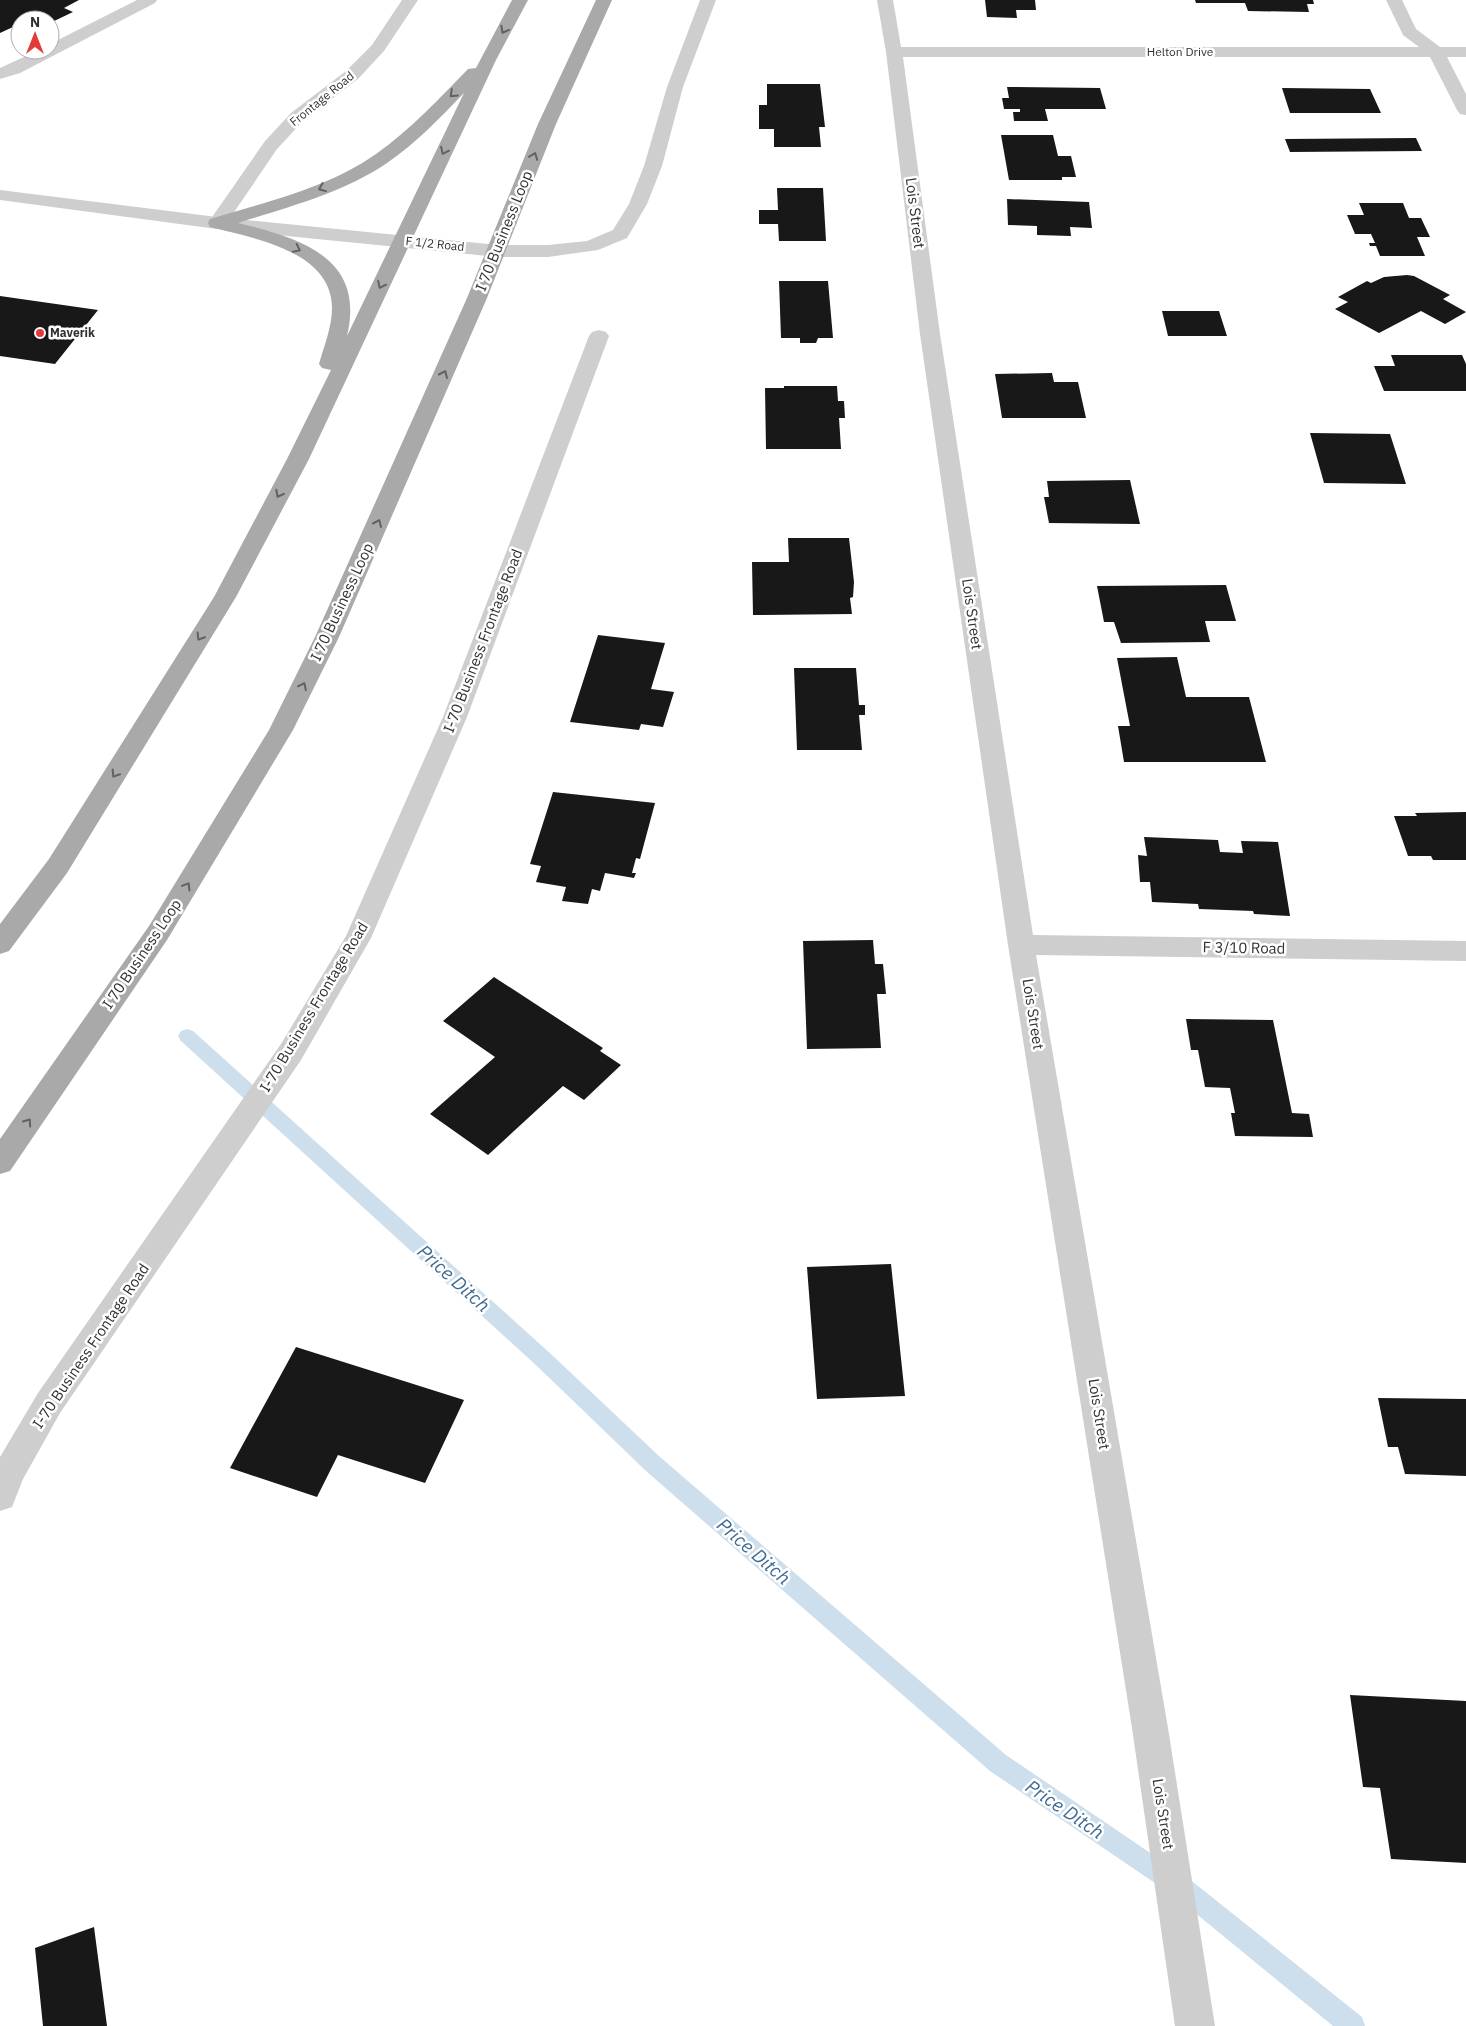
<svg xmlns="http://www.w3.org/2000/svg" width="1466" height="2026" font-family="'IBM Plex Sans',sans-serif">
  <rect width="100%" height="100%" fill="#fff"/>
  <g fill="none" stroke-linecap="round" stroke-linejoin="round">
    <path fill="#cddeec" fill-rule="evenodd" d="M187 1029 193 1031 552 1355 660 1457 1006 1755 1193 1882 1362 2017 1365 2026H1333L1177 1898 990 1771 646 1471 538 1367 181 1041 178 1036 181 1031Z"/>
  </g>
  <path fill="#181818" d="M0 0H79L64 8 73 12 50 23V20H20V30L13 27 0 33Z
    M985 0H1035L1036 10H1016L1017 18 987 17Z
    M1195 0H1313L1314 4H1307L1309 12 1248 11 1245 3H1196Z
    M767 84H820L825 127H819L821 147H774V129H759V105H767Z
    M1007 87 1100 88 1106 109H1045L1048 121H1014L1013 112H1020V109H1004L1002 98H1009Z
    M1282 88 1370 89 1381 113H1290Z
    M1001 135H1053L1058 156H1071L1076 177H1062V180H1009Z
    M1416 138 1422 151 1290 152 1285 139Z
    M777 188H823L826 241H779L778 224H759V210H778Z
    M1007 199 1089 202 1092 228 1070 227 1071 236 1037 235V226L1008 225Z
    M1359 203H1403L1409 218H1421L1430 237H1417L1425 256H1380L1376 246H1370L1369 243H1375L1371 234H1355L1347 215H1364Z
    M1407 275 1414 276 1450 295 1443 299 1466 312 1445 324 1421 311 1379 333 1335 309 1348 302 1338 297 1367 281 1371 283 1384 277Z
    M779 281H828L833 338H818L816 343H800V338H781Z
    M0 296 98 310 55 364 0 356Z
    M1162 311H1219L1227 336H1168Z
    M1391 355H1462L1466 364V391H1384L1374 366H1395Z
    M1052 373 1054 382H1078L1086 418H1002L995 374Z
    M784 386H837L838 401H844L845 418H839L841 449H766L765 388H784Z
    M1310 433 1390 434 1406 484 1324 483Z
    M1130 480 1140 524 1049 523 1044 497H1049L1047 481Z
    M788 538H849L854 582 853 597 850 598 852 614 753 615 752 562H789Z
    M1226 585 1236 621H1205L1210 642 1121 643 1114 622H1104L1097 586Z
    M598 635 665 643 651 689 674 692 663 727 641 724 639 730 570 722Z
    M1177 657 1186 697H1249L1266 762H1124L1118 726H1130L1117 658Z
    M794 668H856L859 705H865V715H859L862 750H797Z
    M553 792 655 803 640 859 636 858 632 873H636L634 878 605 873 600 891 592 889 588 904 562 901 566 887 536 882 541 866 530 864Z
    M1466 812V860H1433L1431 856H1408L1394 816H1417L1415 813Z
    M1144 837 1218 840 1220 852 1243 853 1241 841 1278 842 1290 916 1254 914 1253 911 1199 909 1198 904 1152 902 1150 882H1140L1138 855 1147 856Z
    M873 940 875 964H883L886 994H877L881 1048 807 1049 803 941Z
    M494 977 603 1048 600 1051 621 1065 584 1100 563 1086 488 1155 430 1114 495 1057 443 1021Z
    M1186 1019 1273 1020 1292 1113 1309 1114 1313 1137 1235 1136 1231 1113H1235L1230 1088 1205 1087 1198 1050H1191Z
    M891 1264 905 1396 817 1399 807 1267Z
    M296 1347 464 1400 425 1483 338 1455 317 1497 230 1468Z
    M1378 1398 1466 1399V1476L1405 1474 1398 1447H1388Z
    M1350 1695 1466 1701V1863L1391 1859 1380 1788 1363 1787Z
    M94 1927 107 2026H43L35 1948Z"/>
  <g fill="none" stroke-linecap="round" stroke-linejoin="round">
    <path fill="#cecece" fill-rule="evenodd" d="M137 0H157L155 3 20 73 0 79V68L39 50H50V44Z
      M402 0H418L384 51 358 79 303 121 277 149 224 227 217 229 210 227 208 223 265 141 291 113 346 71 372 45Z"/>
    <path fill="#cecece" fill-rule="evenodd" d="M700 0H716L683 87 662 166 647 204 627 238 598 250 548 257H498L217 229 0 200V190L217 217 498 245H548L587 241 613 230 629 204 644 166 667 87Z
      M877 0H893L901 47H1419L1403 35 1386 0H1402L1416 29 1440 47H1466V57H1447L1466 94V115L1460 114 1457 110 1430 57H903L940 334 1033 935 1466 941V961L1036 955 1168 1728 1215 2026H1175L1132 1728 1008 945 920 334 886 52Z
      M599 330 606 332 609 336 467 717 371 938 301 1060 60 1413 23 1479 12 1507 0 1511V1457L38 1393 281 1044 346 936 443 717 589 336 592 332Z"/>
    <path fill="#a9a9a9" fill-rule="evenodd" d="M512 0H528L496 60 309 459 236 597 67 873 9 951 0 954V924L49 859 214 597 287 459 331 370 322 368 319 364C324 346 332 327 332 308 332 251 253 238 210 227L208 223 210 219C266 202 328 188 376 154 410 130 439 99 468 69L476 68ZM464 93 347 336C366 257 299 238 238 223 288 207 343 193 387 163 416 143 440 118 464 93Z
      M596 0H612L556 124 487 298 339 637 293 730 167 940 10 1171 0 1174V1139L149 926 269 730 315 637 467 298 538 124Z"/>
  </g>
  <defs><path id="oneway-chevron" d="M-2-3.5L2.5 0L-2 3.5" fill="none" stroke-width="1.6" stroke-linecap="round" stroke-linejoin="round" transform="scale(1.25)"/></defs>
  <g stroke="#616161">
    <use href="#oneway-chevron" transform="translate(504 30) rotate(118)"/>
    <use href="#oneway-chevron" transform="translate(453 94) rotate(136)"/>
    <use href="#oneway-chevron" transform="translate(444 151) rotate(116)"/>
    <use href="#oneway-chevron" transform="translate(534 156) rotate(-69)"/>
    <use href="#oneway-chevron" transform="translate(322 188) rotate(158)"/>
    <use href="#oneway-chevron" transform="translate(297 249) rotate(26)"/>
    <use href="#oneway-chevron" transform="translate(381 285) rotate(116)"/>
    <use href="#oneway-chevron" transform="translate(444 374) rotate(-66)"/>
    <use href="#oneway-chevron" transform="translate(279 494) rotate(118)"/>
    <use href="#oneway-chevron" transform="translate(378 523) rotate(-66)"/>
    <use href="#oneway-chevron" transform="translate(200 637) rotate(122)"/>
    <use href="#oneway-chevron" transform="translate(303 686) rotate(-64)"/>
    <use href="#oneway-chevron" transform="translate(115 774) rotate(122)"/>
    <use href="#oneway-chevron" transform="translate(187 886) rotate(-59)"/>
    <use href="#oneway-chevron" transform="translate(28 1122) rotate(-55)"/>
  </g>
  <circle fill="#e23b3a" stroke="#fff" stroke-width="2" cx="40" cy="333" r="5"/>
  <g text-anchor="middle" stroke-width="5" stroke-linejoin="round" paint-order="stroke">
    <g font-size="12" fill="#313131" stroke="#fff">
      <text x="1180" y="56">Helton Drive</text>
      <text transform="translate(322 99) rotate(-39)" y="4">Frontage Road</text>
      <text transform="translate(435 244) rotate(6)" y="4">F 1/2 Road</text>
    </g>
    <g font-size="12" font-weight="bold" fill="#313131" stroke="#fff" text-anchor="start">
      <text x="50" y="337">Maverik</text>
    </g>
    <g font-size="15" fill="#313131" stroke="#fff">
      <text transform="translate(915 213) rotate(83)" y="5">Lois Street</text>
      <text transform="translate(504 231) rotate(-68)" y="5">I 70 Business Loop</text>
      <text transform="translate(342 602) rotate(-65)" y="5">I 70 Business Loop</text>
      <text transform="translate(972 614) rotate(82)" y="5">Lois Street</text>
      <text transform="translate(483 641) rotate(-69)" y="5">I-70 Business Frontage Road</text>
      <text transform="translate(1244 948) rotate(1)" y="5">F 3/10 Road</text>
      <text transform="translate(142 954) rotate(-56)" y="5">I 70 Business Loop</text>
      <text transform="translate(314 1007) rotate(-59)" y="5">I-70 Business Frontage Road</text>
      <text transform="translate(1033 1014) rotate(81)" y="5">Lois Street</text>
      <text transform="translate(91 1346) rotate(-56)" y="5">I-70 Business Frontage Road</text>
      <text transform="translate(1099 1414) rotate(81)" y="5">Lois Street</text>
      <text transform="translate(1163 1814) rotate(81)" y="5">Lois Street</text>
    </g>
    <g font-size="19" font-style="italic" fill="#406c93" stroke="#fff">
      <text transform="translate(454 1278) rotate(42)" y="7">Price Ditch</text>
      <text transform="translate(754 1551) rotate(41)" y="7">Price Ditch</text>
      <text transform="translate(1065 1809) rotate(34)" y="7">Price Ditch</text>
    </g>
  </g>
  <g transform="translate(35 35)"><circle r="24" fill="#ffffff" stroke="#adadad"/>
  <path d="M0-4L9 19L0 12L-9 19Z" fill="#e23b3a"/>
  <text y="-8" font-size="14" font-weight="bold" text-anchor="middle" fill="#313131">N</text>
  </g>
</svg>
